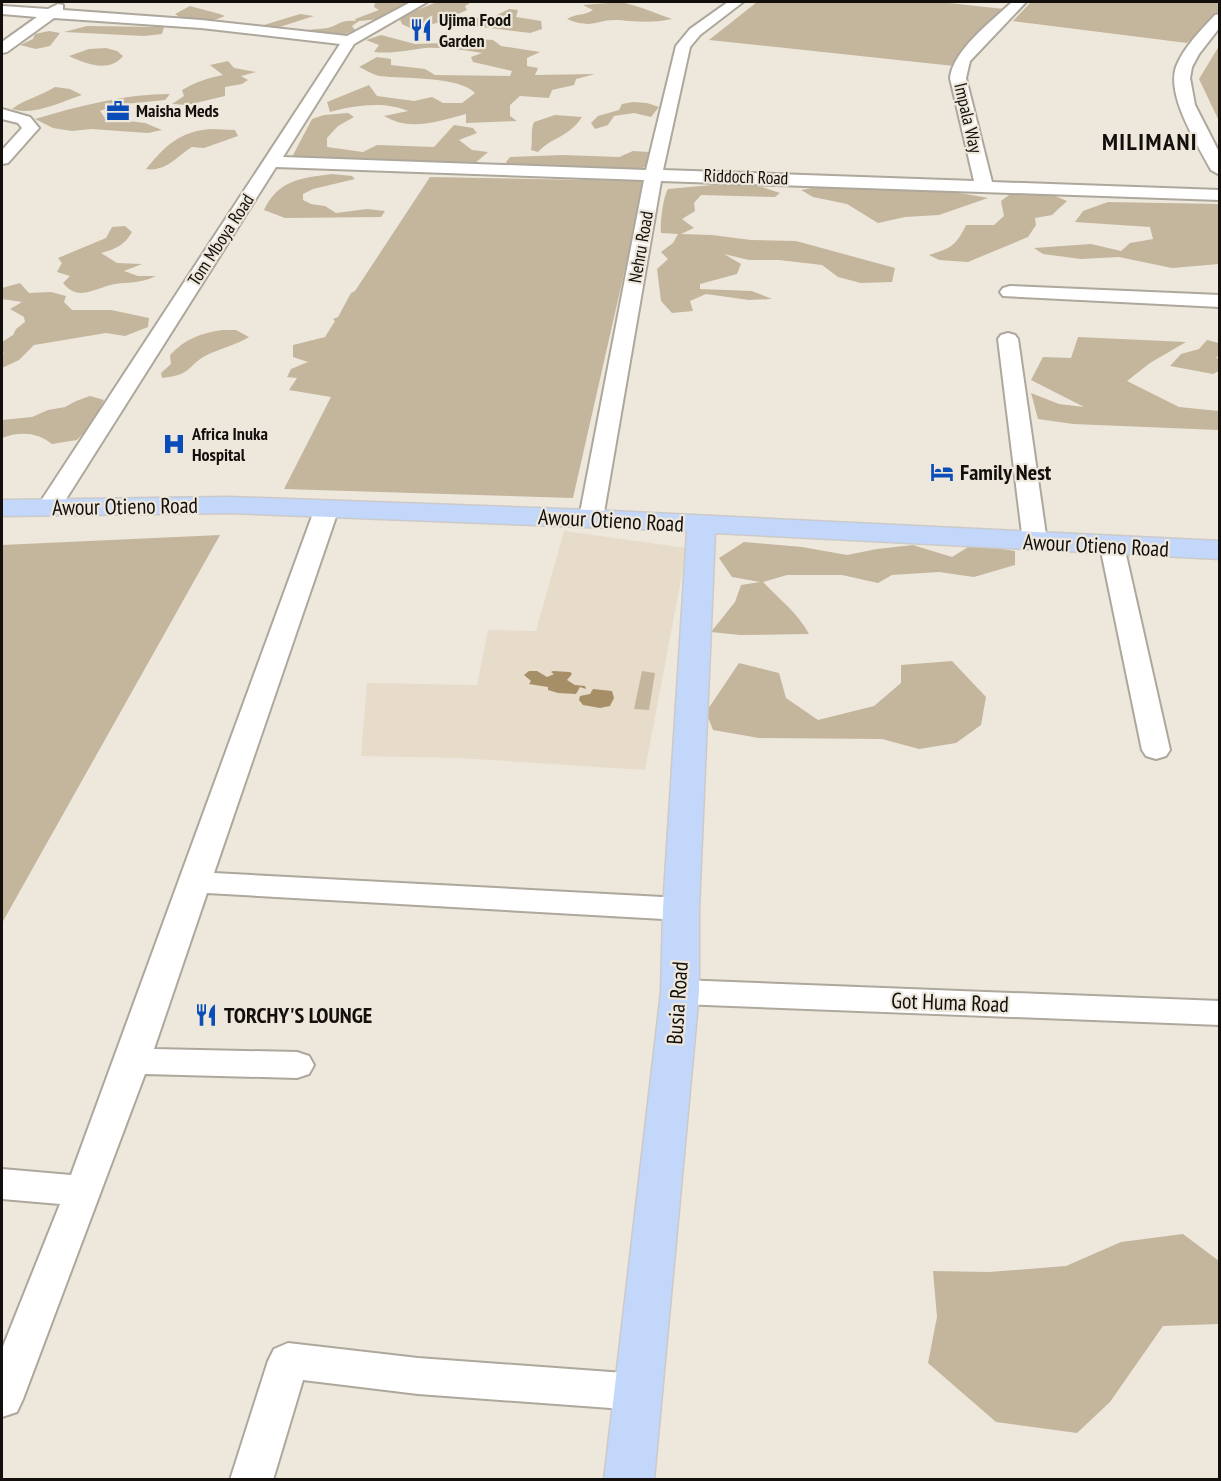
<svg xmlns="http://www.w3.org/2000/svg" width="1221" height="1481" font-family="'PT Sans Narrow',sans-serif">
  <rect width="100%" height="100%" fill="#eee7db"/>
  <path fill="#e7dcca" d="M564 531 687 548 645 770 459 758 361 756 367 683 477 685 488 630 536 631Z"/>
  <path fill="#c4b69d" d="M379 2H412L389 12 380 19 359 21 352 26 355 30 343 35 307 32V30C314 29 322 29 328 28 340 25 339 20 356 21L355 19 379 10 374 7 375 3Z
    M437 2H472L465 6 467 10 437 23 412 29 402 24 399 17Z
    M621 2C639 6 655 13 672 19 653 23 638 22 619 20 595 19 593 30 567 19 576 13 585 16 593 10L583 5Z
    M757 2H940L1004 9 954 66 709 40Z
    M1031 2H1219V16L1187 43 1013 21Z
    M190 6C202 10 213 11 225 16 208 23 191 25 175 14Z
    M509 9 518 10 516 17 541 21 542 29 530 33 457 24V19L473 16 480 19 491 18Z
    M300 14 314 16 270 30 263 28 264 25Z
    M87 26 164 27 162 34 144 36 64 32Z
    M49 31 60 33 50 46 36 49 20 45 33 39 35 34Z
    M381 35 415 44 444 43 450 37 493 40 501 46 540 52 527 58V66L538 68 535 75 595 74 576 79 574 85 552 90 549 98 520 96 510 105V116L517 121 466 123V114C438 121 411 132 384 116L408 111C385 101 355 105 330 112L327 102 369 85 377 96 414 101 432 97 443 103H462L475 93C459 76 404 79 380 76 373 75 366 70 359 67L377 57 391 59V65L425 69 435 75 510 76 512 71 473 62 471 57 482 53C463 50 444 47 425 48 407 50 393 54 374 52L379 45 366 40Z
    M1219 46V121L1199 79Z
    M106 48 117 51 123 56C110 73 85 64 69 56L89 49Z
    M228 61 234 68 256 72 241 76 248 80 242 84 225 87V96L187 105 172 104 184 96 182 90C196 82 207 78 223 75L210 65Z
    M55 87 70 89 82 95C61 102 34 116 12 109 25 99 41 96 55 87Z
    M170 94 165 100 115 105 100 111 105 118 145 123 162 130 148 133 91 129 72 131 53 128 35 119C79 106 124 94 170 94Z
    M633 102 647 103 659 107 651 117 634 113 614 116 608 125 595 129 591 123 598 116 619 110 622 104Z
    M348 113 354 117 338 126 327 138V147L363 152 377 145 434 147 454 125 473 128 477 133 459 140 472 150 488 152 473 165 314 161 292 157 312 119 324 115Z
    M555 115 582 117C568 138 553 136 538 152L531 150C533 139 530 131 534 122Z
    M210 129 235 130 238 136 204 148 192 147C176 157 166 172 146 169 166 145 179 132 210 129Z
    M633 151 649 152 647 165 639 171 508 167 506 162 510 157 563 155 619 157Z
    M332 174 352 176 355 179 313 189 303 194V200L311 204 325 206 336 213 367 209 385 211 381 217 285 218 264 210C278 180 301 178 332 174Z
    M430 177 645 181 573 498 284 489 331 397 289 390 297 378 287 377 291 369 308 362 293 357V345L325 337 335 321 333 319 338 317 351 293 355 291Z
    M734 183 762 187 780 193 775 197 701 195 694 203 695 211 682 219 694 228 681 234 712 235 751 240 796 241 895 268 892 282 861 283 838 277 822 265 779 260H749L724 254 741 264 737 274 700 284V289L752 291 772 299 749 300 706 294 690 301 693 311 672 313 661 301 657 269 668 259 661 252 673 243 678 234 661 233C660 223 663 197 668 189Z
    M817 187C874 190 932 186 988 198L939 215 905 217 878 223 847 204 813 197 801 190Z
    M1009 195H1053L1067 201 1052 215 1035 218 1036 225 1028 237 968 262 939 260 929 255C951 248 956 246 966 225H994L1004 216 1001 201Z
    M1108 202 1219 204V264L1172 268 1119 257 1081 259 1043 254 1034 248 1091 244 1121 251 1130 243 1153 239 1150 227 1075 222 1083 211Z
    M125 226 132 232C124 246 115 249 101 253L117 263 142 264 124 271 138 276H156C142 283 130 282 115 284 96 287 79 303 63 283L70 276 57 272 62 263 58 258 106 238 112 227Z
    M20 283 29 293 51 292 66 296 64 302 72 310H111L149 318 148 327 125 336 106 333 34 345 19 360 2 368V356L4 353 2 352V342L13 335 16 329 25 322 24 317 10 309 22 302 2 299V288Z
    M222 330H236L249 337C236 345 222 348 209 354 186 365 194 375 162 378L161 373 171 364 170 355C185 339 201 333 222 330Z
    M1078 337 1186 342 1150 363 1127 381 1179 407 1219 411 1218 430 1073 424 1038 419 1031 393 1059 404 1084 407 1031 380 1043 357 1071 358Z
    M1207 340 1219 343V356L1216 357 1219 360V371L1213 374 1170 366 1181 354 1199 349Z
    M90 396 104 400 91 425 77 440 52 444C38 432 19 431 2 438V420L32 417 48 410 65 407 76 401Z
    M220 535 2 923V545Z
    M744 542 802 547 847 555 877 549 913 545 952 557 973 544 1015 551V565L974 577 939 572 892 575 878 583 842 575H787L763 582C779 599 798 613 809 634L740 635 711 632 735 602 741 585 760 582 732 577 719 558Z
    M952 661 986 697 981 725 956 743 919 749 882 739 759 738 713 730 706 712 739 663 779 673 786 698 818 720 874 706 901 683V665Z
    M642 671 655 673 649 710 634 709Z
    M1183 1234 1219 1261V1324L1163 1326 1110 1402 1077 1433 996 1422 928 1363 937 1317 933 1271 989 1272 1066 1266 1121 1242Z"/>
  <path fill="#a68f67" d="M529 671H537L547 677 554 674 551 672 553 671 570 672 572 674 567 680 575 685 585 686 586 689 580 687 576 694 558 693 548 690V687L529 684 531 681 524 675Z
    M593 689 612 691 614 698 610 706 600 708 583 705 579 700 580 696 590 694Z"/>
  <g fill="none" stroke-linecap="round" stroke-linejoin="round">
    <g stroke="#ada79c" stroke-width="4">
      <path id="minor" d="M411 2H427L354 44 283 157 646 170 676 46 690 29 728 2H743L700 35 690 47 663 170 974 181 950 78C953 50 992 21 1012 2H1026L970 61 966 78 992 182 1220 190V200L661 181 603 518 600 523 591 525 582 523 579 518 644 180 276 167 61 507 57 512 49 514 41 512 37 507 340 44 201 28 54 18 7 52 2 53V42L37 17 2 14V6L48 9 58 4 63 5V10L201 20 347 36Z
        M1220 14V27L1199 54 1192 67 1190 78 1195 105 1220 154V175L1211 170C1198 145 1166 96 1176 67 1183 48 1201 30 1215 15Z
        M2 109 30 117 39 128 8 163 2 164V150L22 128 18 123 2 119Z
        M1010 286 1220 295V307L1003 296 1000 292 1003 288Z
        M1008 333 1015 335 1018 339 1047 542 1044 547 1035 549 1026 547 1023 542 998 339 1001 335Z
        M327 501 335 503 339 508 214 873 681 898 692 901 697 909 692 917 681 920 207 893 154 1049 297 1052 309 1056 314 1065 309 1074 297 1078 145 1074 23 1399 17 1412 2 1417V1349L60 1204 2 1199V1169L71 1175 315 508 319 503Z
        M1112 539 1121 541 1124 546 1170 750 1166 756 1156 759 1146 756 1142 750 1100 546 1103 541Z
        M680 980 1220 1001V1025L680 1004 668 1000 663 992 668 984Z
        M288 1343 418 1358 638 1374 653 1379 659 1392 653 1405 638 1410 418 1394 303 1380 273 1480H230L268 1361 274 1349Z"/>
    </g>
    <g stroke="#cbcaca" stroke-width="3">
      <path id="major" d="M230 497 591 510 1220 541V559L715 533 699 909V992L654 1480H604L661 992 663 909 687 531 230 513 2 516V500Z"/>
    </g>
    <use href="#minor" fill="#fff" fill-rule="evenodd"/>
    <use href="#major" fill="#c3d7fa" fill-rule="evenodd"/>
  </g>
  <defs>
    <g id="restaurant-bare" transform="scale(1.8)"><path d="M-5-6h1v4h1v-4h1v4h1v-4h1v5L-1.5 .5V6h-2V.5L-5-1ZM5-6V6H3V1.5H1.5Q1.5-4 5-6Z" fill="#0b4db8" stroke="#eee7db" stroke-width="2.5" paint-order="stroke"/></g>
    <g id="office-bare" transform="scale(1.8)"><path d="M-6-3h4V-5.5h4V-3h4V5H-6ZM-1-4.5V-3h2v-1.5ZM-6 0V1H6V0Z" fill="#0b4db8" stroke="#eee7db" stroke-width="2.5" paint-order="stroke"/></g>
    <g id="hospital-bare" transform="scale(1.8)"><path d="M-5-5h3v3.5h4V-5h3V5h-3V1.5h-4V5h-3Z" fill="#0b4db8" stroke="#eee7db" stroke-width="2.5" paint-order="stroke"/></g>
    <g id="hotel-bare" transform="scale(1.8)"><path d="M-6-4.5h1.5V1H6V5H4.5V3h-9V5H-6ZM-4 0a1.8 1.8 0 1 1 3.6 0ZM.5 0V-2.5h3Q6-2.5 6 0Z" fill="#0b4db8" stroke="#eee7db" stroke-width="2.5" paint-order="stroke"/></g>
  </defs>
  <g fill-rule="evenodd">
    <use href="#restaurant-bare" x="421" y="30"/>
    <use href="#office-bare" x="118" y="111"/>
    <use href="#hospital-bare" x="174" y="444"/>
    <use href="#hotel-bare" x="942" y="472"/>
    <use href="#restaurant-bare" x="206" y="1015"/>
  </g>
  <g text-anchor="middle" stroke-width="4.5" stroke-linejoin="round" paint-order="stroke">
    <g font-size="18" font-weight="bold" fill="#120f0c" stroke="#eee7db" text-anchor="start">
      <text x="439" y="26">Ujima Food<tspan x="439" dy="21">Garden</tspan></text>
      <text x="136" y="117">Maisha Meds</text>
      <text x="192" y="440">Africa Inuka<tspan x="192" dy="21">Hospital</tspan></text>
    </g>
    <g font-size="18" fill="#120f0c" stroke="#eee7db">
      <text transform="translate(968 118) rotate(77)" y="6">Impala Way</text>
      <text transform="translate(746 177) rotate(2)" y="6">Riddoch Road</text>
      <text transform="translate(221 240) rotate(-57)" y="6">Tom Mboya Road</text>
      <text transform="translate(641 247) rotate(-80)" y="6">Nehru Road</text>
    </g>
    <g font-size="22" font-weight="bold" fill="#120f0c" stroke="#eee7db" text-anchor="start">
      <text x="960" y="480">Family Nest</text>
      <text x="224" y="1023">TORCHY'S LOUNGE</text>
    </g>
    <g font-size="22" fill="#120f0c" stroke="#eee7db">
      <text transform="translate(125 506) rotate(-1)" y="8">Awour Otieno Road</text>
      <text transform="translate(611 520) rotate(3)" y="8">Awour Otieno Road</text>
      <text transform="translate(1096 545) rotate(3)" y="8">Awour Otieno Road</text>
      <text transform="translate(950 1002) rotate(2)" y="8">Got Huma Road</text>
      <text transform="translate(677 1003) rotate(-86)" y="8">Busia Road</text>
    </g>
    <g font-size="24" font-weight="bold" letter-spacing="1.5" fill="#120f0c" stroke="#eee7db">
      <text x="1150" y="150">MILIMANI</text>
    </g>
  </g>
  <rect width="1221" height="1481" fill="none" stroke="#120f0c" stroke-width="6"/>
</svg>
